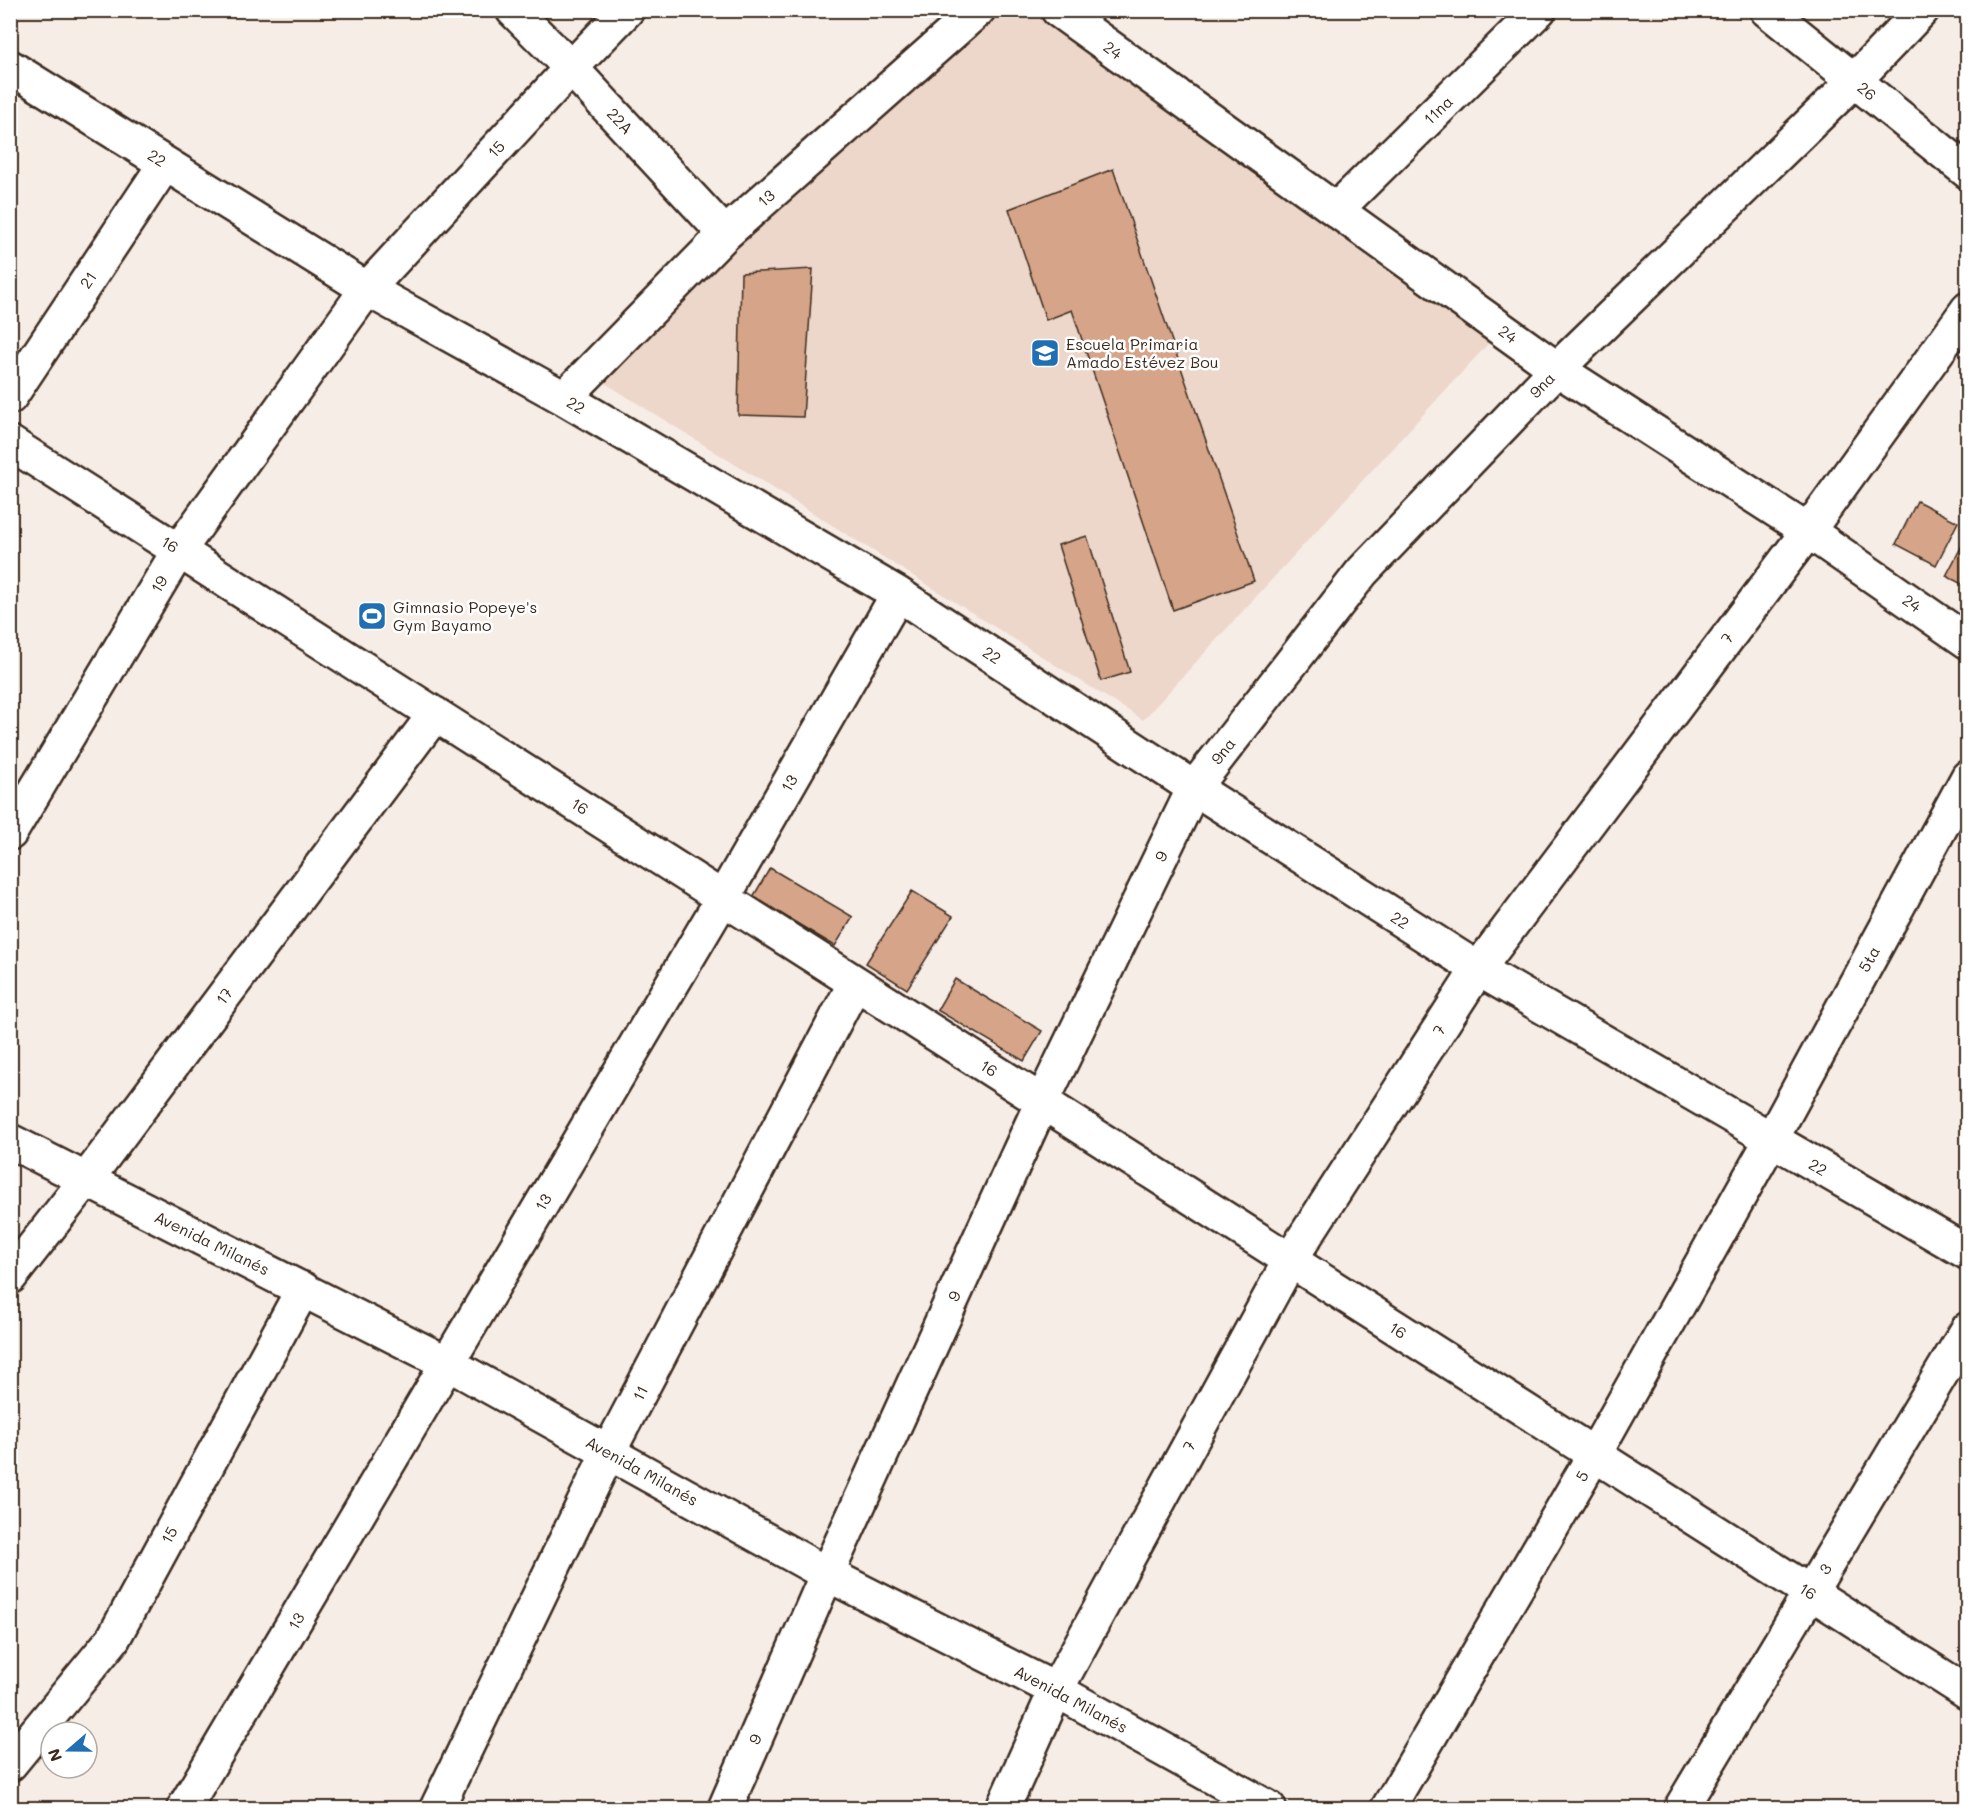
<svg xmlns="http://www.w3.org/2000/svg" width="1978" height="1819" font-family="Mali,sans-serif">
  <rect width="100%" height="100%" fill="#f7ede7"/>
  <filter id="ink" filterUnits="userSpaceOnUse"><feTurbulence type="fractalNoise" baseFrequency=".0167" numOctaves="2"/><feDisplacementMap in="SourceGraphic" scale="12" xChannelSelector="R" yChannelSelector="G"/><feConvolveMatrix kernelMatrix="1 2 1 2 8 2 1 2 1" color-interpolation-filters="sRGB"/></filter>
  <g filter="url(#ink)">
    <path fill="#edd7cb" d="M980 10 1031 11 1498 333 1143 720 589 373Z"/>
    <path fill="#d6a589" stroke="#3b2a1e" stroke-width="1.5" d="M1113 169 1254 581 1173 610 1072 310 1046 320 1009 209Z
      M813 269 803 417 738 415 741 273Z
      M1917 501 1958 522 1936 565 1896 544Z
      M1968 534V587L1946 576Z
      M1087 536 1130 672 1101 681 1058 545Z
      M770 868 853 917 835 946 753 897Z
      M912 891 953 916 907 989 866 963Z
      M955 979 1042 1031 1024 1061 937 1010Z"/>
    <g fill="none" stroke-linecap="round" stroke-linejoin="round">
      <g stroke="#3b2a1e" stroke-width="38">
        <path id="street" d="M513 10 571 68 725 234
          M1058 10 1557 369 1808 531 1968 642
          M1767 10 1968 172
          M10 67 367 289 564 398 898 594 1194 788 1478 969 1968 1253
          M1337 209 1539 10
          M10 397 165 164
          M564 398 725 234 978 10
          M10 443 1968 1693
          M10 833 179 550 367 289 571 68 627 10
          M10 1277 86 1180 435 714
          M10 1764 113 1639 303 1289
          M184 1808 723 898 898 594
          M437 1808 608 1453 855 983
          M725 1808 827 1574 1042 1102 1194 788 1362 572 1557 369 1855 80 1922 10
          M1003 1808 1056 1690 1290 1260 1478 969 1808 531 1968 309
          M1388 1808 1594 1455 1771 1140 1968 777
          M1681 1808 1968 1329"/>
      </g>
      <g stroke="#3b2a1e" stroke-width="38">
        <path id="secondary" d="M10 1141 449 1364 827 1574 1056 1690 1269 1808"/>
      </g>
      <use href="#street" stroke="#fff" stroke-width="33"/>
      <use href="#secondary" stroke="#fff" stroke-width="33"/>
    </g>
  </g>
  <defs>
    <g id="school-square" transform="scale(1.5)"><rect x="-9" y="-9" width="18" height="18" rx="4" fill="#1f6fb2" stroke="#fff"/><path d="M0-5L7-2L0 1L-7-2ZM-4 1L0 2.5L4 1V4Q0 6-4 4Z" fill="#fff"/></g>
    <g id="stadium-square" transform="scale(1.5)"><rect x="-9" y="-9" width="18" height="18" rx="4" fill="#1f6fb2" stroke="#fff"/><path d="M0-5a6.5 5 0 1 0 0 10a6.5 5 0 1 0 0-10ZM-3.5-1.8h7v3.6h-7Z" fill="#fff"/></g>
  </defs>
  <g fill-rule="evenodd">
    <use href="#school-square" x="1045" y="353"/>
    <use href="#stadium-square" x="372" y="616"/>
  </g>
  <g text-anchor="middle" stroke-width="5" stroke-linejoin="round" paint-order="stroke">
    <g font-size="16" fill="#3b2a1e" stroke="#fff">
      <text transform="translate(1113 50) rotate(36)" y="6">24</text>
      <text transform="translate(1867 91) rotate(39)" y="6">26</text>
      <text transform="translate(1438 110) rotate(-44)" y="6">11na</text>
      <text transform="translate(620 121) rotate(47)" y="6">22A</text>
      <text transform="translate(496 149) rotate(-47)" y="6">15</text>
      <text transform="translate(157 158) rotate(32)" y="6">22</text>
      <text transform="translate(766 198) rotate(-42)" y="6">13</text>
      <text transform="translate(88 280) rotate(-56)" y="6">21</text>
      <text transform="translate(1508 334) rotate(36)" y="6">24</text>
      <text transform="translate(1542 385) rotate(-46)" y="6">9na</text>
      <text transform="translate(576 405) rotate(30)" y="6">22</text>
      <text transform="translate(170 544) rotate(32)" y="6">16</text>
      <text transform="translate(159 584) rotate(-59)" y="6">19</text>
      <text transform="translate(1912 603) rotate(35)" y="6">24</text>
      <text transform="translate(1727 638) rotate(-53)" y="6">7</text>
      <text transform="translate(992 655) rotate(33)" y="6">22</text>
      <text transform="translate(1223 751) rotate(-52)" y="6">9na</text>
      <text transform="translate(789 783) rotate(-60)" y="6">13</text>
      <text transform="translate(580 806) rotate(33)" y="6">16</text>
      <text transform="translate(1161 856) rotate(-64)" y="6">9</text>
      <text transform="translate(1400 920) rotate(33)" y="6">22</text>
      <text transform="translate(1869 959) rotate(-61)" y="6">5ta</text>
      <text transform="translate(224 996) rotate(-53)" y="6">17</text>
      <text transform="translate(1439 1030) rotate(-57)" y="6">7</text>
      <text transform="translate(989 1068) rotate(33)" y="6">16</text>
      <text transform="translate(1818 1167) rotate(30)" y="6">22</text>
      <text transform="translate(543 1202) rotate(-60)" y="6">13</text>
      <text transform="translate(212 1243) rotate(26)" y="6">Avenida Milanés</text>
      <text transform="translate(954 1296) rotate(-65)" y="6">9</text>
      <text transform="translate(1398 1330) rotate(33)" y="6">16</text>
      <text transform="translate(640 1393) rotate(-62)" y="6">11</text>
      <text transform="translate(1189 1446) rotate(-61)" y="6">7</text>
      <text transform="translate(642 1471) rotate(29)" y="6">Avenida Milanés</text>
      <text transform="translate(1582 1476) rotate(-60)" y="6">5</text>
      <text transform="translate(169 1535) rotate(-61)" y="6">15</text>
      <text transform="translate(1825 1569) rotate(-59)" y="6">3</text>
      <text transform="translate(1808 1591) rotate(33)" y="6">16</text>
      <text transform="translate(296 1621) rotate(-59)" y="6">13</text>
      <text transform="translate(1071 1699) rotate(28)" y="6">Avenida Milanés</text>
      <text transform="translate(755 1739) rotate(-66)" y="6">9</text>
    </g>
    <g font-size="16" fill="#3b2a1e" stroke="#fff" text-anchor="start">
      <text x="1066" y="350">Escuela Primaria<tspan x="1066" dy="18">Amado Estévez Bou</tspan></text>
      <text x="393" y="613">Gimnasio Popeye's<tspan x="393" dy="18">Gym Bayamo</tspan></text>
    </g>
  </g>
  <rect width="1978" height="1819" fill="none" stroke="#fff" stroke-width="36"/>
  <rect x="18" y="18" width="1942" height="1783" fill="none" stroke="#3b2a1e" stroke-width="2" filter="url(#ink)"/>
  <g transform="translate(69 1750) rotate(250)"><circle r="28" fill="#ffffff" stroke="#b1aaa5" stroke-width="1.5"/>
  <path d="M0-4.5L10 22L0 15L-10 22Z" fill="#1f6fb2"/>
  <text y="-9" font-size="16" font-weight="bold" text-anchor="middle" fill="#3b2a1e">N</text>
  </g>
</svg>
